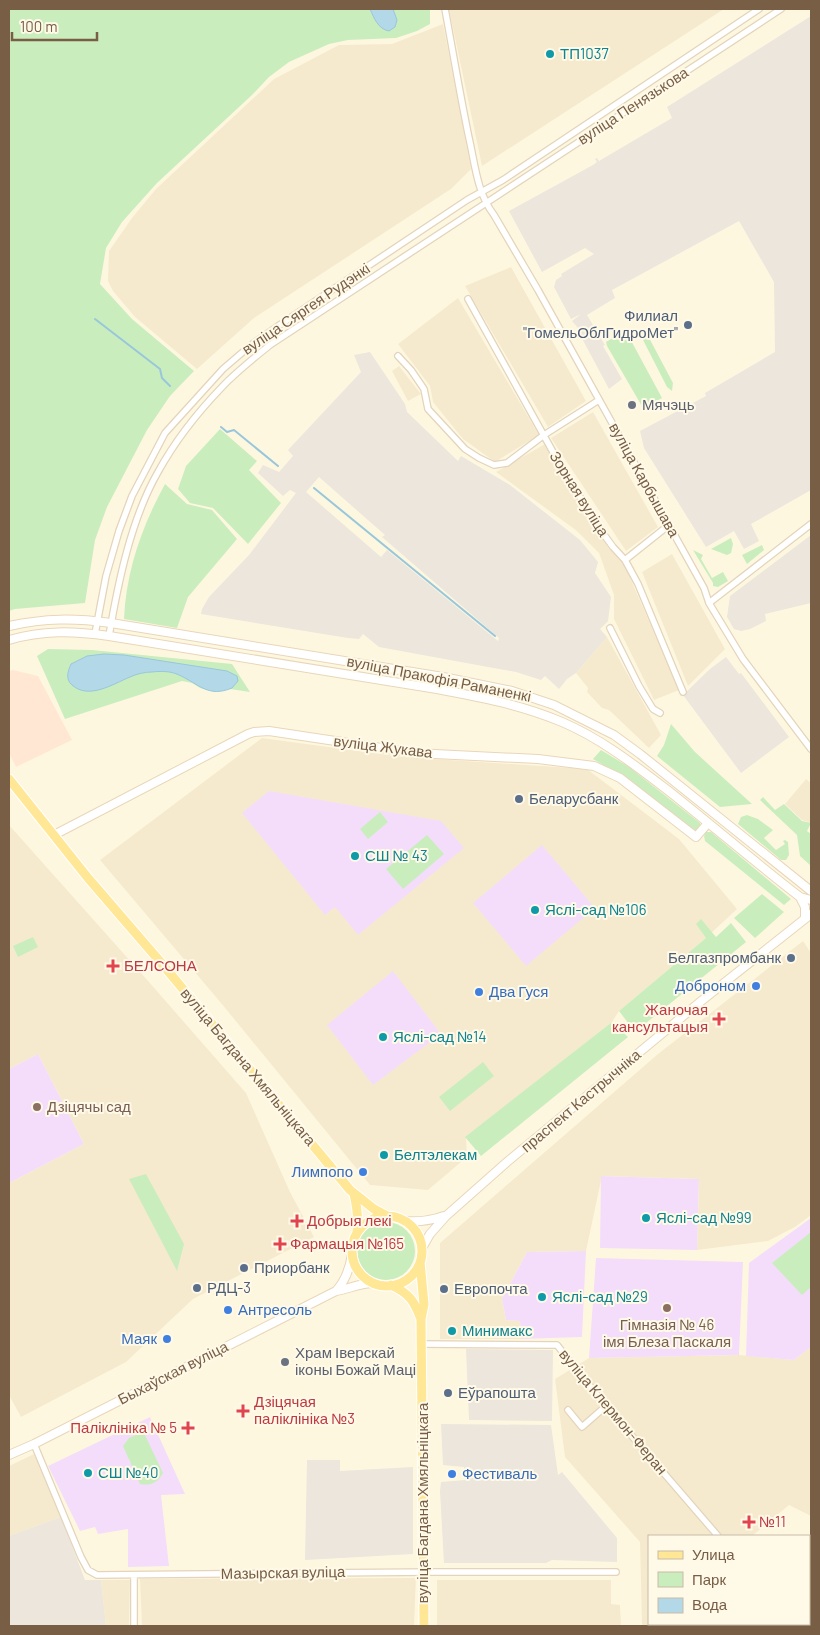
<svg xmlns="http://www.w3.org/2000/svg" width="820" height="1635" font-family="Barlow,sans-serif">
  <rect width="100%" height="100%" fill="#fef7e0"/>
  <path fill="#f6eace" d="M449 9H724L482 166Z
    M443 24 471 169 451 189 254 318 197 369 135 317 113 291 108 281 109 251 132 218 156 189 274 79 339 45 392 44Z
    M511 267 586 401 548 427 465 286Z
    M458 298 539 435 495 462 463 439 433 402 430 386 398 344Z
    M399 366 421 394 408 401 392 371Z
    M593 412 658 527 626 551 551 438Z
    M545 444 608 547 624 564 679 690 654 700 614 619V595L599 553 577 531 496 472Z
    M672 554 725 649 688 686 642 572Z
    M607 637 661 735 649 748 609 710 602 708 587 692 588 688 576 673Z
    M262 738 403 757 587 769 679 839 737 909 706 938 619 1011 612 1022 466 1137 467 1157 428 1190 370 1185 221 1003 100 860Z
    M806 779 811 783V823L802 820 785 804Z
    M9 825 149 982 246 1093 290 1192 314 1237 193 1299 126 1362 21 1417 9 1395V1183L84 1144 38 1054 9 1069Z
    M803 941 811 953V1215L795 1227 768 1241 697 1250 699 1179 602 1176 586 1251 527 1252 502 1299 506 1320 520 1321 521 1339H440V1243L658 1054Z
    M811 1347V1516L789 1505 752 1536H649V1624H780L782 1626H642L640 1542 565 1457 555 1379 589 1358 739 1355 794 1360Z
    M34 1454 61 1517 9 1536V1466Z
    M416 1578 414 1626H142L140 1579Z
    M101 1580H130L129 1626H106Z
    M437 1580H611V1604L620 1605 621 1626H437Z"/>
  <path fill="#ffe7d3" d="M13 670 38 676 72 740 16 767 9 753V671Z"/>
  <path fill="#ece6dc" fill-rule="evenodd" d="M811 16V490L751 524 759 541 744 549 734 531 706 547 644 448 640 431 706 396 705 393 775 352 774 282 739 221 612 290 615 298 587 315 605 345 603 346 622 379 609 389 578 331 579 329 572 321 581 314 571 319 554 287 556 280 562 276 561 274 594 254 585 248 542 272 509 211 593 165 597 162 595 159 597 158 599 161 672 118 667 107Z
    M370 352 405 404 407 412 458 461 461 456 510 485 580 540 598 562 595 573 611 597 608 621 600 629 607 637 576 673 567 679 559 689 545 676 541 680 516 672 379 647 363 634 359 639 348 638 201 614 202 609 209 597 249 555 296 493 290 490 283 496 258 473 263 465 279 472 293 456 288 450 361 372 354 355ZM319 477 385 535 382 537 499 638 498 641 387 550 381 557 306 492Z
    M811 535V603L765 614 766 621 750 629 741 631 734 629 727 617 730 596Z
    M726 657 739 674 741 673 789 737 741 773 683 695 710 669Z
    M466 1349 553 1350 552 1421 469 1420Z
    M441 1424 551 1425 558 1475 562 1472 617 1538V1562L552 1560 546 1563H444L440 1491 441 1482 465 1480 464 1467 443 1465Z
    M307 1460H340V1471L413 1467V1554L305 1560Z
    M61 1517 85 1580H101L106 1626H9V1536Z"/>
  <path fill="#f4ddfa" d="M269 791 441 821 464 848 358 935 335 907 325 915 242 813Z
    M542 845 595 908 526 966 473 903Z
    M393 971 441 1034 373 1085 327 1025Z
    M38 1054 84 1144 9 1183V1069Z
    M601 1176 699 1179 697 1250 600 1248Z
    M811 1218V1347L794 1360 746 1356 749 1263Z
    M586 1251 582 1337 521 1339 520 1321 506 1320 502 1299 527 1252Z
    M596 1258 743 1262 739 1355 589 1358Z
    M150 1417 185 1494 161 1495 169 1566 128 1567V1529L98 1534 95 1527 80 1531 48 1466Z"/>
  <path fill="#caedbe" d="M9 9H430V24L417 31 396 38 348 40 329 44 289 62 269 77 252 95 157 183 122 222 106 248 100 284 132 319 194 371 170 396 147 430 107 507 95 540 85 603 15 609 9 611Z
    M621 333H627L662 398 643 408 607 346 606 342Z
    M647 334 673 383 672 391 667 387 642 338Z
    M220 429 257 461 249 470 281 503 248 544 213 508 190 503 178 489 186 466Z
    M165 484 187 504 212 510 237 539 188 597 177 628 124 619C126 571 142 526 165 484Z
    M731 538 733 544 731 553 727 555 711 549Z
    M762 545 764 550 747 564 742 555Z
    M693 550 703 555 701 559 712 578 723 572 728 581 718 587 713 586V583Z
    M48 649 92 650 232 664 250 692 230 689 215 692 200 688 192 683 182 681 65 719 37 656Z
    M671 724 695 752 752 804 720 807 657 756 664 745Z
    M601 750 629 767 700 823V826L698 830 693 831 617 773 593 759Z
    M763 797 775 810 784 804 802 821 811 823 807 831 811 834V866L800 856 797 835 760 800Z
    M380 812 388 822 368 839 360 829Z
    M747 815 758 819 773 830 764 838 776 850 785 844 783 841 785 840 788 842 789 855 786 860H781L738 824 741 817Z
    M706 832H711L791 899 784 905 705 841 704 836Z
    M427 835 444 854 403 889 386 869Z
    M762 894 784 912 755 938 734 918Z
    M701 919 716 937 731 923 746 942 635 1032 619 1011 706 938 696 924Z
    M33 937 38 947 18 957 13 946Z
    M612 1022 628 1037 481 1156 465 1137Z
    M483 1062 494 1076 450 1111 439 1097Z
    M146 1174 184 1244 177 1271 129 1179Z
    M357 1251a29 29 0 1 1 58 0a29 29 0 1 1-58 0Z
    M811 1232V1287L802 1295 772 1263Z
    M138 1434 145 1435 163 1473C158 1483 150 1486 140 1484L123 1446 129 1438Z"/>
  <path fill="#b3d9e9" stroke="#98c7dc" d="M370 9H393L397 20 395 27 389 31C378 29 374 18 370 9Z
    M104 654 124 655 227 671 237 676 238 681 232 688C208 698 199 684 179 675 171 671 161 671 152 672 145 672 136 674 130 677 113 684 89 700 72 685 65 679 68 671 71 664L87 656Z"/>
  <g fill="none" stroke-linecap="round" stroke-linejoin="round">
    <path stroke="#98c7dc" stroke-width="2" d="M95 319 160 369 162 378 170 386
      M221 427 227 432 234 430 278 466
      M314 488 495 636"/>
    <g stroke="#e3d4bb" stroke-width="8">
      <path id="street" d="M445 9C453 52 460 95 469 138 475 164 477 193 494 215L538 290 704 588 709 603 743 659 811 749
        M468 299 563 470 602 532 613 547 625 560 638 584 683 692
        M398 356 411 370 424 389 428 409 465 449 479 458 494 465 507 463 544 435 599 400
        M625 560 669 525
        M709 603 811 524
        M610 628 639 686 653 709 660 713
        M95 634 106 576 119 531 132 496 165 433 223 369 251 345 281 324 467 200 503 180 759 9
        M109 636C118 583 131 519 158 472 175 441 197 413 222 387 236 372 254 358 270 345L781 9
        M422 1344 557 1345 606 1406 718 1536
        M568 1410 582 1427 606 1406
        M34 1444 81 1557 88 1570 97 1575 435 1572H616
        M792 1624 796 1626
        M134 1626V1575"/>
    </g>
    <g stroke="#e9d6b9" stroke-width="10">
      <path id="secondary" d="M9 626C46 618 74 618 111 623L443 677 512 691 554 705 614 735 640 754 811 891
        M9 640C43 630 73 631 109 636L437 689C480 697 522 705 562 722 602 739 636 766 670 792 714 827 756 863 800 897L811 900
        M54 835 248 734 254 732 269 731 415 753 538 759 594 766 620 778 696 837 708 823
        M800 897 805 907V918
        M405 1221C420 1222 430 1221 444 1216
        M422 1248 430 1234 446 1216 507 1162 700 1002 811 914
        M336 1291C346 1280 350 1268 352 1254
        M9 1455 34 1444 336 1291C349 1289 360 1283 374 1283"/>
    </g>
    <g stroke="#fff" stroke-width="11">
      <path id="primary" d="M9 779 88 878 163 965 350 1190 374 1209 387 1216
        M354 1194C357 1207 359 1218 357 1232
        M352 1251a35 35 0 1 1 70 0a35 35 0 1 1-70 0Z
        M420 1262 424 1304 421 1319 424 1626
        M391 1285C410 1294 414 1301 421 1319"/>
    </g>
    <use href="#street" stroke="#fff" stroke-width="5.5"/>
    <use href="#secondary" stroke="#fff" stroke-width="8"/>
    <use href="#primary" stroke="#ffe796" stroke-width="9"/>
  </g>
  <g fill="#0f9aa8" stroke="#fff9e8" stroke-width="2">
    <circle cx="550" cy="54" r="5"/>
    <circle cx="355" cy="856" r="5"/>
    <circle cx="535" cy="910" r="5"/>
    <circle cx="383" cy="1037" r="5"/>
    <circle cx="384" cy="1155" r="5"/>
    <circle cx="646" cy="1218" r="5"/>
    <circle cx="542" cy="1297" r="5"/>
    <circle cx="452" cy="1331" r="5"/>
    <circle cx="88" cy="1473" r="5"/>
  </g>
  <g fill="#5c6f8a" stroke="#fff9e8" stroke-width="2">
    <circle cx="688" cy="325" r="5"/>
    <circle cx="519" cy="799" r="5"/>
    <circle cx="791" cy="958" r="5"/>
    <circle cx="244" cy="1268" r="5"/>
    <circle cx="197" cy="1288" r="5"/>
    <circle cx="444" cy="1289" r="5"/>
    <circle cx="448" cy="1393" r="5"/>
  </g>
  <g fill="#6b7280" stroke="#fff9e8" stroke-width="2">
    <circle cx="632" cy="405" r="5"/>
    <circle cx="285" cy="1362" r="5"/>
  </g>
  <g fill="#e0444e" stroke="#fff9e8" stroke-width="2">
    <path d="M110.5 958.5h5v5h5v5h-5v5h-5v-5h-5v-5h5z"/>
    <path d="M716.5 1011.5h5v5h5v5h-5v5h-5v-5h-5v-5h5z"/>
    <path d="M294.5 1213.5h5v5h5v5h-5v5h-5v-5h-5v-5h5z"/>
    <path d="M277.5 1236.5h5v5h5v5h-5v5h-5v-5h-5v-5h5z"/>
    <path d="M240.5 1403.5h5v5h5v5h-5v5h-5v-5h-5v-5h5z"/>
    <path d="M185.5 1420.5h5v5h5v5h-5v5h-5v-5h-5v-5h5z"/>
    <path d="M746.5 1514.5h5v5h5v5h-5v5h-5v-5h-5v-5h5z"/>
  </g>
  <g fill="#3f7fe0" stroke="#fff9e8" stroke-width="2">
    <circle cx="756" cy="986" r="5"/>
    <circle cx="479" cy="992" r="5"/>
    <circle cx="363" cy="1172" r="5"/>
    <circle cx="228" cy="1310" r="5"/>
    <circle cx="167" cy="1339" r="5"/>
    <circle cx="452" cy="1474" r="5"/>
  </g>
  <g fill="#8d6e63" stroke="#fff9e8" stroke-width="2">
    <circle cx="37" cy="1107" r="5"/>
    <circle cx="667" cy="1308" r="5"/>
  </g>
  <g text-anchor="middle" stroke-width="4" stroke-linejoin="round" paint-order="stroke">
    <g font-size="15" fill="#0d838f" stroke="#fff9e8" text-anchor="start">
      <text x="560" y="59">ТП1037</text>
      <text x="365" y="861">СШ № 43</text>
      <text x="545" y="915">Яслі-сад №106</text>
      <text x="393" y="1042">Яслі-сад №14</text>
      <text x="394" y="1160">Белтэлекам</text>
      <text x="656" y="1223">Яслі-сад №99</text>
      <text x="552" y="1302">Яслі-сад №29</text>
      <text x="462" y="1336">Минимакс</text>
      <text x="98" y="1478">СШ №40</text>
    </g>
    <g font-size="15" fill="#775e45" stroke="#fff9e8">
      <text transform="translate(633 106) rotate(-33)" y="5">вуліца Пенязькова</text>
      <text transform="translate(306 309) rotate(-34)" y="5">вуліца Сяргея Рудэнкі</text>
      <text transform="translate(644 480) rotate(61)" y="5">вуліца Карбышава</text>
      <text transform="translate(579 494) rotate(58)" y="5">Зорная вуліца</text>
      <text transform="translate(439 679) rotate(11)" y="5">вуліца Пракофія Раманенкі</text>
      <text transform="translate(383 747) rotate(7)" y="5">вуліца Жукава</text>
      <text transform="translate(248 1067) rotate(50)" y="5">вуліца Багдана Хмяльніцкага</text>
      <text transform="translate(581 1101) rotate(-40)" y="5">праспект Кастрычніка</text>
      <text transform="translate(173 1373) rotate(-27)" y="5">Быхаўская вуліца</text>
      <text transform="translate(613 1412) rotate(50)" y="5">вуліца Клермон-Феран</text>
      <text transform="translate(423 1503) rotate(-90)" y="5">вуліца Багдана Хмяльніцкага</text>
      <text transform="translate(283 1573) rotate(-1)" y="5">Мазырская вуліца</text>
    </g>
    <g font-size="15" fill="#4e5e75" stroke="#fff9e8" text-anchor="start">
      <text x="678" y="321" text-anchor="end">Филиал<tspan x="678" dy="17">"ГомельОблГидроМет"</tspan></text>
      <text x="529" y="804">Беларусбанк</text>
      <text x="781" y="963" text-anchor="end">Белгазпромбанк</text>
      <text x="254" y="1273">Приорбанк</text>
      <text x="207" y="1293">РДЦ-3</text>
      <text x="454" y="1294">Европочта</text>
      <text x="458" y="1398">Еўрапошта</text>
    </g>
    <g font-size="15" fill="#5b616d" stroke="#fff9e8" text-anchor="start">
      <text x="642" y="410">Мячэць</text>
      <text x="295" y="1358">Храм Іверскай<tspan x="295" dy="17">іконы Божай Маці</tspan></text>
    </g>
    <g font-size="15" fill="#be3a42" stroke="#fff9e8" text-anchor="start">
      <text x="124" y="971">БЕЛСОНА</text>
      <text x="708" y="1015" text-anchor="end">Жаночая<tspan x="708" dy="17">кансультацыя</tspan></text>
      <text x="307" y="1226">Добрыя лекі</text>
      <text x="290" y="1249">Фармацыя №165</text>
      <text x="254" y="1407">Дзіцячая<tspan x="254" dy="17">паліклініка №3</tspan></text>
      <text x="177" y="1433" text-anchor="end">Паліклініка № 5</text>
      <text x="759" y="1527">№11</text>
    </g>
    <g font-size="15" fill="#366cbe" stroke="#fff9e8" text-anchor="end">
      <text x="746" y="991">Доброном</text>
      <text x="489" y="997" text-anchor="start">Два Гуся</text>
      <text x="353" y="1177">Лимпопо</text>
      <text x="238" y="1315" text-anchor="start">Антресоль</text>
      <text x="157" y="1344">Маяк</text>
      <text x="462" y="1479" text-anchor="start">Фестиваль</text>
    </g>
    <g font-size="15" fill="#785e54" stroke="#fff9e8" text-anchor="start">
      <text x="47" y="1112">Дзіцячы сад</text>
      <text x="667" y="1330" text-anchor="middle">Гімназія № 46<tspan x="667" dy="17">імя Блеза Паскаля</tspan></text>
    </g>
  </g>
  <rect width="820" height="1635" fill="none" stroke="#775e45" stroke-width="20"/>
  <rect x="648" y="1535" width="162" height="90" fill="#fff9e8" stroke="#c9bba7"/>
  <rect x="658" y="1551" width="25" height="8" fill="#ffe796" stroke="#c9bba7"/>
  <text x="692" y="1560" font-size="15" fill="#775e45">Улица</text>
  <rect x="658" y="1572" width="25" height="15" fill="#caedbe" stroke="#c9bba7"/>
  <text x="692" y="1585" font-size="15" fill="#775e45">Парк</text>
  <rect x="658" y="1598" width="25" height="15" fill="#b3d9e9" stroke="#c9bba7"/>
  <text x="692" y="1610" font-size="15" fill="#775e45">Вода</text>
  <path d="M12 32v8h85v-8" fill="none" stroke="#775e45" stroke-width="2.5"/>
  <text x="20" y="32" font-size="15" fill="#775e45" stroke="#fff9e8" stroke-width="4" paint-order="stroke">100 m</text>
</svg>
